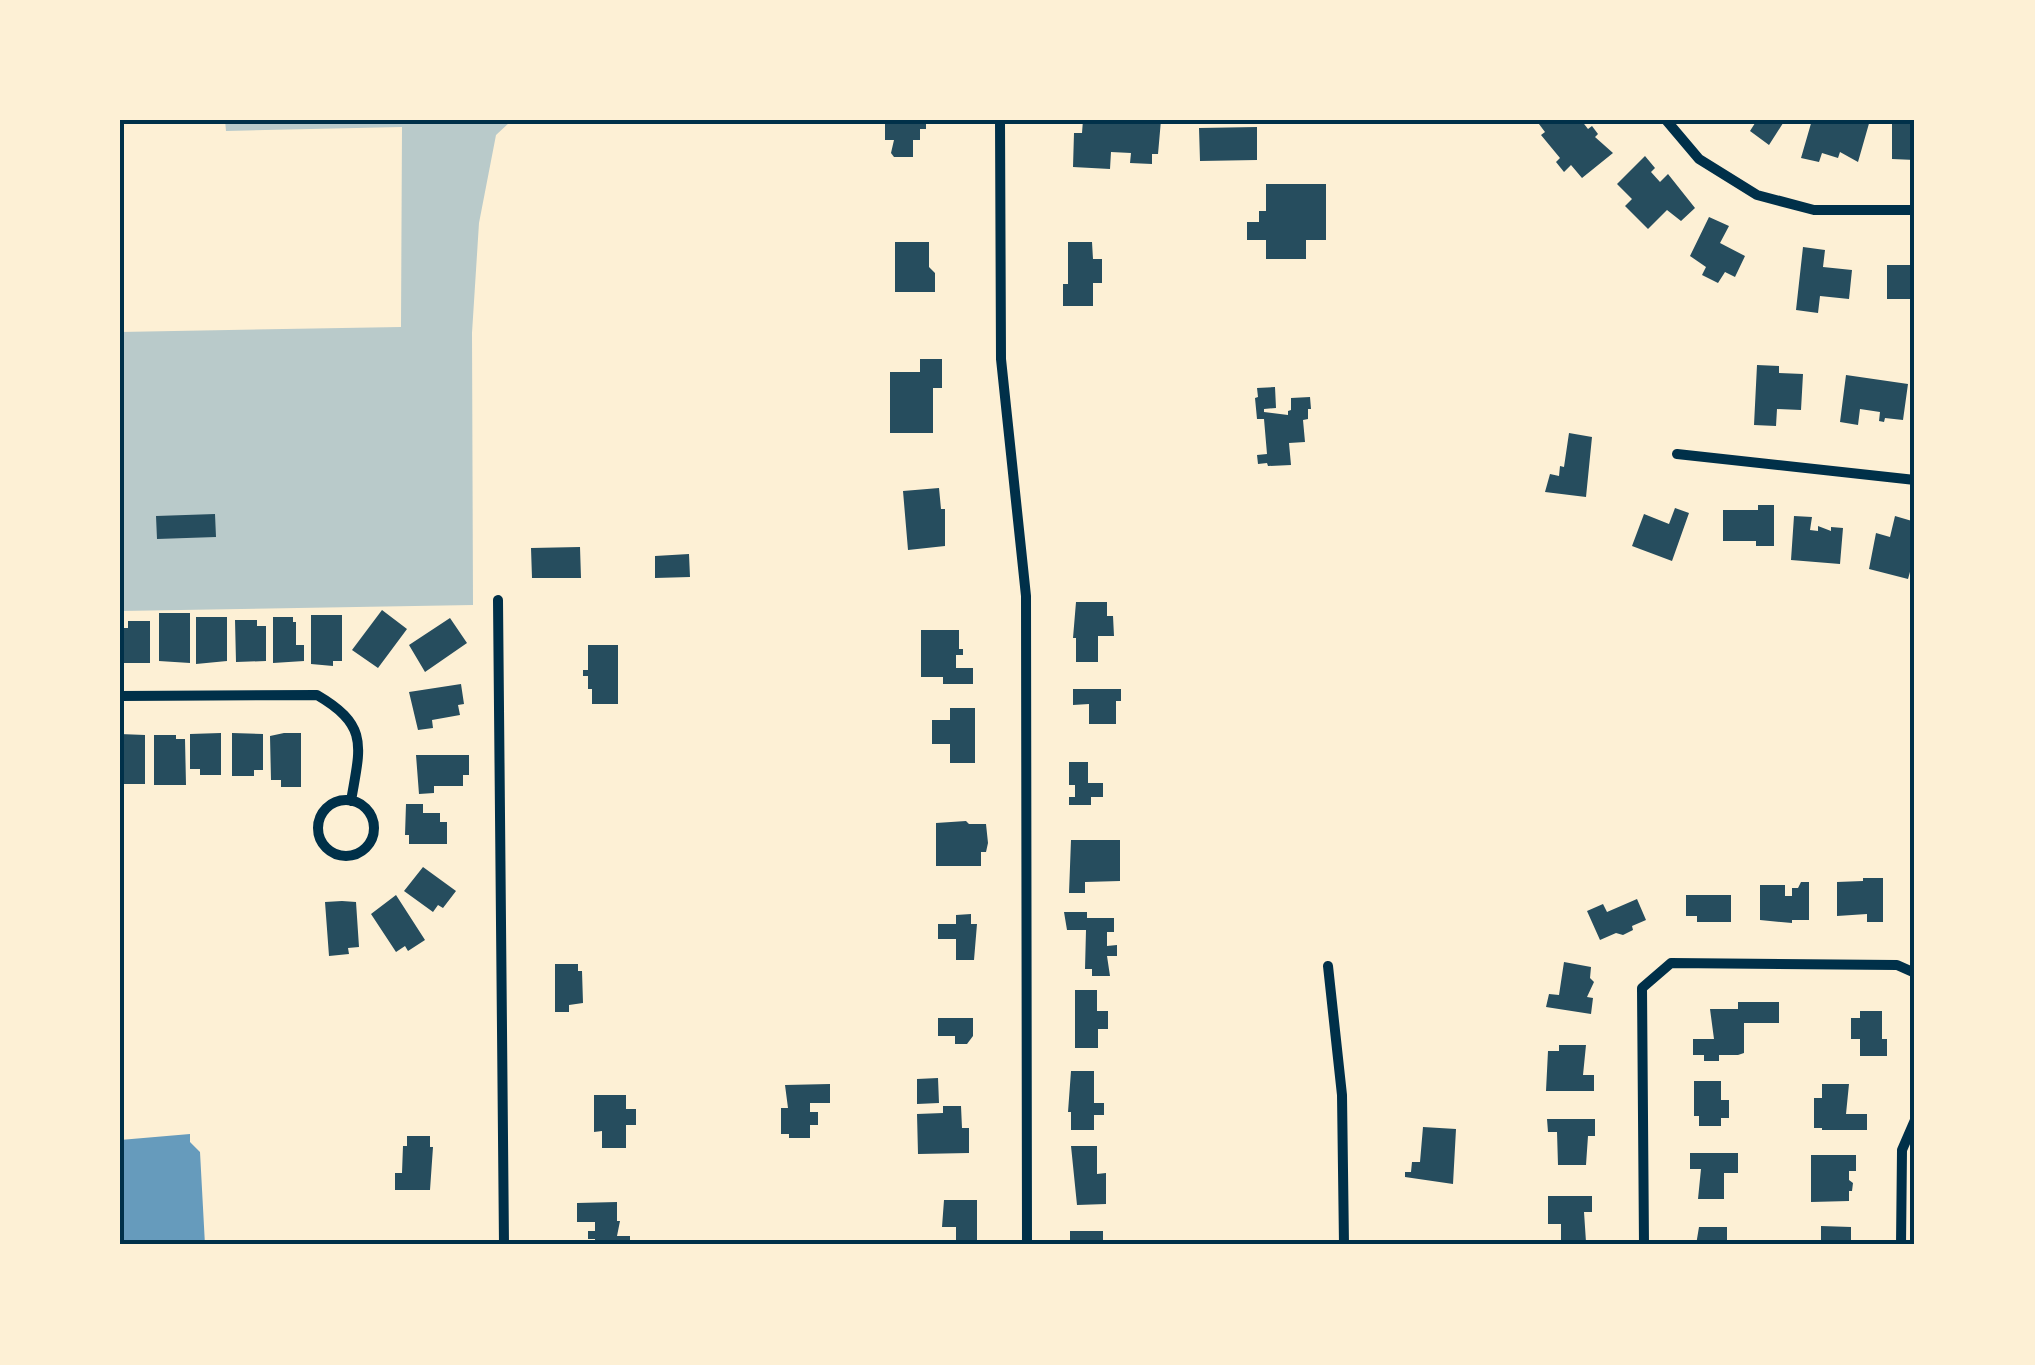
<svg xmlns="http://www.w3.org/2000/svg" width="2035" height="1365" font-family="Spectral,serif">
  <rect width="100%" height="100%" fill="#fdf0d5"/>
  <path fill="#b9caca" d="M225 120H512L496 135 479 223 472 333 473 605 120 611V332L401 327 402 127 226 131Z"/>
  <path fill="#669bbc" d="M190 1134V1142L200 1152 205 1245H129L120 1236V1140Z"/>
  <path fill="#264d5e" d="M885 120 926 122V129H920V140H913V157H894L891 153 894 140H885Z
    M1083 120H1161L1158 154H1152V164L1130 163 1131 153 1111 152 1110 169 1073 167 1074 133H1082Z
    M1536 120H1581L1588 129 1592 126 1598 134 1595 137 1613 153 1582 178 1571 165 1564 172 1556 162 1560 158 1541 135 1545 132Z
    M1757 120H1785L1769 145 1750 131Z
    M1812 120H1870L1858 162 1840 152 1838 158 1822 153 1819 162 1801 158Z
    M1892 122H1915V160L1892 159Z
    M1257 127V160L1200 161 1199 128Z
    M1645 156 1655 168 1651 172 1660 182 1668 174 1695 208 1681 221 1667 210 1648 229 1625 206 1632 199 1617 184Z
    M1266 184H1326V240H1306V259H1266V240H1247V222H1259V211H1266Z
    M1709 217 1729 226 1720 243 1745 256 1735 277 1725 272 1718 283 1702 275 1706 267 1690 256Z
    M895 242H929V267L935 273V292H895Z
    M1068 242H1092L1093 259H1102V283H1093V306H1063V284H1068Z
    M1803 247 1825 250 1823 267 1852 270 1849 299 1820 296 1818 313 1796 310Z
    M1887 265H1915V299H1887Z
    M920 359H942V388H933V433H890V372H920Z
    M1757 365 1779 366V373L1803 374 1801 410 1777 409 1776 426 1754 425Z
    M1846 375 1908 384 1903 420 1885 418 1884 422 1879 421 1880 412 1860 409 1858 425 1840 422Z
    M1275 387 1276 408 1264 409V412L1288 415V411L1291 410V398L1310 397 1311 409H1308V419L1303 420 1305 442 1289 443 1291 465 1268 466 1267 463 1258 464 1257 455 1267 454 1264 419H1257L1255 398 1258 397 1257 388Z
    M1569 433 1592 437 1586 497 1545 492 1550 474 1559 476 1560 466 1564 467Z
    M939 488 941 509H945V546L908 550 903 491Z
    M1758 505H1774V546H1756V541H1723V510H1758Z
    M1675 508 1689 513 1672 561 1632 546 1644 514 1669 524Z
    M215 514 216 537 157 539 156 516Z
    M1794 516 1812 517 1810 530 1818 531V526L1831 531V527L1843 528 1840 564 1791 560Z
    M1895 516 1912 521 1910 528 1915 529V554L1908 579 1869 569 1876 533 1890 537Z
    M580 547 581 578H532L531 548Z
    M689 554 690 577 655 578V556Z
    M1076 602H1107V616H1113L1114 636H1098V662H1076V638H1073Z
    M382 610 407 629 378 668 352 650Z
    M159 613H190V663L159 661Z
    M311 615H342V661H333V666L311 664Z
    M196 617H227V661L196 664Z
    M273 617H293V622H296V645H304V661L273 663Z
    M450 618 467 643 425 672 409 645Z
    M235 620H257V626H266V661L236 662Z
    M128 621H150V663H120V628H128Z
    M921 630H959V649H963V655H956V668H973V684H943V677H921Z
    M588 645H618V704H592V689H588V676H583V670H588Z
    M461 684 464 704 458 705 460 715 432 720 433 728 418 730 409 692Z
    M1073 689H1121V701H1116V724H1089V704L1073 705Z
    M950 708H975V763H950V744H932V720H950Z
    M221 733V775H200V769H190V734Z
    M232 733 263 734V770H254V776H232Z
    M284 733H301V787H281V780H271L270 736Z
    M120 734 145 735V784H120Z
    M154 735H176V739H185L186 785H154Z
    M416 755H469V775H463V786H434V793L419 794Z
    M1069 762H1088V783H1103V797H1091V805H1069V797H1075V785H1069Z
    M406 804H423V813H440V822H447V844H409V835H405Z
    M966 821 969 824H986L988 843 986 852H981V866H936V823Z
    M1071 840H1120V881L1085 882V893H1069Z
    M423 867 456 891 443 908 438 905 433 912 404 891Z
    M1863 878H1883V922H1867V914L1837 916V882L1863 881Z
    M1801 882H1809V920H1792V923L1760 920V885H1785V896H1792V888H1798Z
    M396 895 425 940 408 951 405 946 396 952 371 914Z
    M1686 895H1731V922H1697V916H1686Z
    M1637 899 1646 920 1632 926 1633 930 1623 935 1616 933 1600 940 1587 911 1603 904 1607 912Z
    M342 901 356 902 359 947 348 948 349 954 329 956 325 902Z
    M1064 912H1087V918H1114V932H1107V946L1117 945V956H1107L1110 976H1092V969H1085L1086 930H1067Z
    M971 914V924H977L974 960H956V939H938V924H956V915Z
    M1564 962 1591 967 1590 978 1594 982 1587 997 1593 998 1591 1014 1546 1007 1549 994 1559 995Z
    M555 964H578V971H582L583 1003 569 1005V1012H555Z
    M1075 990H1097V1011H1108V1029H1098V1048H1075Z
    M1738 1002H1779V1023H1744V1053L1738 1055H1719V1061H1704V1055H1693V1039H1714L1710 1009H1738Z
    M1860 1011H1882V1039H1887V1056H1860V1039H1851V1018H1860Z
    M938 1018H973V1036L967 1044H955V1036H938Z
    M1559 1045H1586L1583 1075H1594V1091H1546L1548 1051H1559Z
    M1071 1071H1094V1103H1104V1115H1094V1130H1071V1112H1068Z
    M938 1078 939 1103 917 1104V1079Z
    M1694 1081H1721V1100H1729V1118H1721V1126H1699V1116H1694Z
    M830 1084V1103H810V1112H818V1125H810V1138H789V1134H781V1108H788L785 1085Z
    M1822 1084H1849L1846 1114H1867V1130H1822V1128H1814V1098H1822Z
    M594 1095H626V1109H636V1125H626V1148H602V1131L594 1132Z
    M943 1106H961L962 1128H969V1153L918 1154 917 1114 943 1113Z
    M1547 1119H1595V1136H1588L1586 1165H1558L1557 1132H1548Z
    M1423 1127 1456 1129 1453 1184 1405 1177V1172H1411L1412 1162H1420Z
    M407 1136H430V1147H433L430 1190H395V1173H402L403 1146H407Z
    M1071 1146H1097V1174L1106 1173V1204L1077 1205Z
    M1690 1153H1738V1173H1724V1199H1698L1701 1169H1690Z
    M1811 1155H1856V1171H1849V1180L1853 1183 1852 1191H1849V1201L1811 1202Z
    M1548 1196H1592V1212H1584L1586 1242H1561V1224H1548Z
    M944 1200H977V1245H956V1227H942Z
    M617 1202V1221H620L617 1236H630V1245H595V1239H588V1231H595V1222H577V1203Z
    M1821 1226 1851 1227V1245H1821Z
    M1699 1227H1727V1245H1696Z
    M1070 1231H1103V1245H1070Z"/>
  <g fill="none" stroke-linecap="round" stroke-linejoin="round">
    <path stroke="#003049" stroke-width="10" d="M1000 120 1001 359 1026 596 1027 1245
      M1666 120 1699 159 1757 195 1814 210H1915
      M1677 454 1915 480
      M498 600 504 1245
      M120 696 317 695C370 726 360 747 351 801
      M318 828a28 28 0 1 1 56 0a28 28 0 1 1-56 0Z
      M1328 966 1342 1095 1344 1245
      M1644 1245 1642 988 1671 963 1897 965 1915 973
      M1901 1245 1902 1150 1915 1120"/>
  </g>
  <rect width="2035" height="1365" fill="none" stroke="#fdf0d5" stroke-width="245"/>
  <rect x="122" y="122" width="1790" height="1120" fill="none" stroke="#003049" stroke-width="4"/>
</svg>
